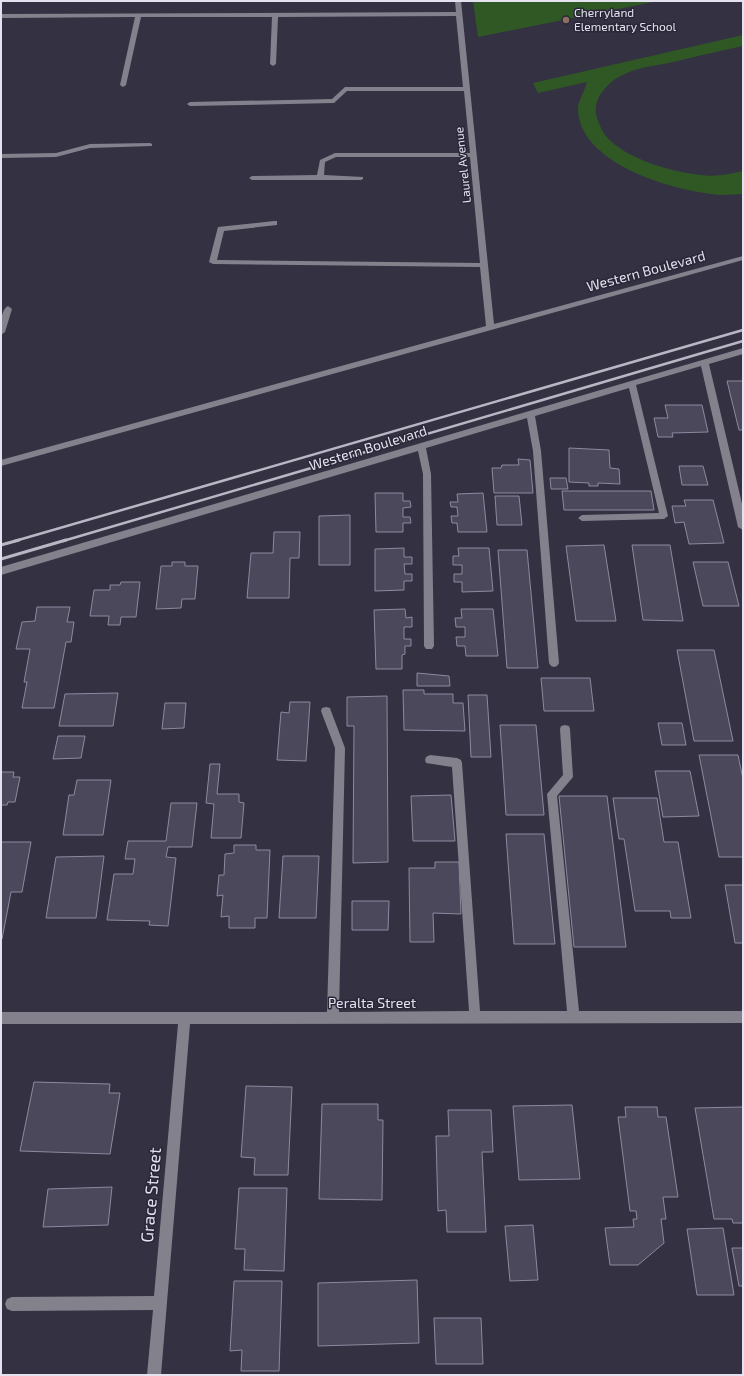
<svg xmlns="http://www.w3.org/2000/svg" width="744" height="1376" font-family="'Exo 2',sans-serif">
  <rect width="100%" height="100%" fill="#343143"/>
  <path fill="#2f5825" d="M473 1H658L478 37Z
    M743 35V46C718 51 694 57 669 63 651 66 629 69 614 80 601 90 591 104 598 121 600 125 601 129 603 132 620 158 672 172 701 175 715 177 730 174 743 171V194C736 194 729 195 722 195 677 192 578 165 578 108 578 102 585 90 587 82L538 93 533 83Z"/>
  <path fill="#4b485c" stroke="#8d8aa0" d="M727 381H743V430H739Z
    M665 405H702L708 432 672 433 673 437H658L654 418H668Z
    M569 448 609 450 610 468 619 469 620 484 598 483V486H589V483L569 482Z
    M518 459 530 460 533 493H494L492 468H501L502 465H519Z
    M679 466H703L708 485H682Z
    M550 478H566L568 489H551Z
    M562 491H651L654 510H564Z
    M375 493H403V501H410L411 507 403 508V517H410L411 523H403V532H376Z
    M483 493 487 532H458L457 523H452L451 516H458L457 507H451L450 502H458L457 494Z
    M495 496H519L522 525H497Z
    M684 500H713L724 543 689 544 684 522 675 523 672 506H686Z
    M350 515V565H319V516Z
    M274 532H300L299 558H290L289 598H247L251 553H273Z
    M604 545 616 621H576L566 546Z
    M632 545H670L683 621 643 620Z
    M404 548V557H412V564H404L405 574H412V581H404V590L375 591V549Z
    M458 548H489L493 591 462 592V582H454V574H462V565H453V556H459Z
    M498 550H527L538 668H507Z
    M172 562H185V566H198L195 599H182L181 608 156 609 161 566H172Z
    M693 562H728L739 606H703Z
    M121 582H140L136 617H121L120 625H108L109 616H90L94 590H110V585H120Z
    M37 607H70L67 622H74L71 642H66L54 708H22L27 682H24L30 649H16L22 622 35 621Z
    M405 609 406 618 412 617V627H404V639H411V646H405V654L402 655V669H376L374 610Z
    M461 609H493L498 656H466L465 646H457L456 637H465V627H456L455 618H462Z
    M677 650H714L733 741H694Z
    M417 673 449 676 450 686H417Z
    M541 678H590L594 711H544Z
    M403 690H424V694H453V703H463L465 731 404 730Z
    M118 693 113 726H59L65 694Z
    M468 695H487L491 757H471Z
    M387 696 388 862 353 863 354 726H347V697Z
    M290 702H310L306 761 277 760 281 712 289 713Z
    M165 703H186L184 728 162 729Z
    M658 723H682L686 745H662Z
    M500 725H536L544 815H506Z
    M58 736H85L81 758 53 759Z
    M699 755H738L743 779V857H719Z
    M210 764H220L217 794H239V802L244 803 241 838H211L214 804 206 803Z
    M655 771H690L699 816 663 817Z
    M1 772H14L13 777H20L15 802H8L7 805H1Z
    M77 780H111L103 835H63L69 795H74Z
    M451 795 455 841H413L411 796Z
    M559 796H607L626 947H574Z
    M613 798H657L664 842H678L691 918H671L670 911H635L624 839H619Z
    M171 803H197L192 847H168L166 857 176 858 168 926 149 925 150 921 107 920 114 874H133L135 859H125L128 841H166Z
    M506 834H544L555 944H514Z
    M1 842H31L22 892H11L2 939H1Z
    M234 845H256V850H270L267 918H255V928H229V916L221 917 223 895 217 896 219 875H224L225 854 234 853Z
    M104 856 96 918H46L56 857Z
    M283 856H319L316 918H279Z
    M435 862H459L461 914 433 913 434 942H410L409 868H435Z
    M725 885H743V943H735Z
    M352 901H389L388 930H352Z
    M34 1082 110 1084 109 1093H120L110 1154 20 1151Z
    M246 1086 292 1087 288 1175H254L255 1158 241 1157Z
    M322 1104H378V1120H383L382 1200 319 1199Z
    M572 1105 580 1179 519 1180 513 1106Z
    M625 1107H657L658 1117H666L678 1197H663L666 1219H661L664 1243 638 1265H610L605 1228 634 1227 633 1219H637L636 1211H630L618 1117H626Z
    M743 1107V1223H733L732 1219H714L695 1108Z
    M448 1110H491L493 1152H482L486 1232H447L446 1210 438 1211 436 1136H449Z
    M112 1187 108 1225 43 1227 48 1189Z
    M239 1188H287L284 1271 244 1270 245 1249H235Z
    M533 1225 538 1280 510 1281 505 1226Z
    M723 1228 734 1295H697L687 1229Z
    M732 1248H743V1286H739Z
    M417 1280 419 1343 318 1346V1283Z
    M234 1281H282L279 1371H241L242 1350 230 1351Z
    M434 1318H481L483 1364H436Z"/>
  <g fill="none" stroke-linecap="round" stroke-linejoin="round">
    <path fill="#83828c" fill-rule="evenodd" d="M455 1H461L494 324 743 256V260L1 466V460L486 326 480 267 213 264 209 262 218 227 274 221H277V225L224 231 217 260 480 263 470 157H336L325 162 324 175 363 177V179L361 180H252L249 178 252 176 317 175 320 160 335 153H470L464 91H347L334 103 190 106 187 104 190 102 332 99 345 87H463L456 16 278 17 276 64 273 66 270 64 272 17H141L126 85 123 87 120 85 135 17 1 18V14L456 12Z
      M150 143 152 144V146L90 148 56 157 1 158V154L56 153 90 144Z
      M8 306 12 309 5 332 1 335C1 326 0 310 8 306Z
      M743 348V354L709 364 743 508V530L738 527 701 366 636 385 668 516 664 519 582 521 578 518 582 515 659 513 629 388 535 416 541 451 559 663 557 666 554 667 551 666 549 663 533 451 527 418 426 448 431 474 434 646 432 649H426L424 646 423 474 418 451 1 575V567Z
      M326 707 330 708 331 711 345 748 339 1012 469 1011 452 767 426 763 425 760 426 757 430 755 457 758 461 760 462 763 480 1011H567L547 794 563 775 560 729 561 726 565 725 569 726 570 729 573 777 557 796 579 1011H743V1023L190 1024 161 1375H147L153 1310 12 1311 7 1309 5 1304 7 1299 12 1297 154 1296 178 1024H1V1012H327L335 748 321 711 322 708Z"/>
    <path stroke="#b9b7c4" stroke-width="2.5" d="M15 541 743 330
      M63 541 743 341"/>
    <path stroke="#b9b7c4" stroke-width="3" d="M1 545 19 540
      M1 559 66 540"/>
  </g>
  <circle fill="#8d6e63" stroke="#2a2739" stroke-width="1.5" cx="566" cy="20" r="4"/>
  <g text-anchor="middle" stroke-width="3" stroke-linejoin="round" paint-order="stroke">
    <g font-size="12" fill="#e4e2ee" stroke="#2a2739" text-anchor="start">
      <text x="574" y="17">Cherryland<tspan x="574" dy="14">Elementary School</tspan></text>
    </g>
    <g font-size="12" fill="#e4e2ee" stroke="#2a2739">
      <text transform="translate(463 165) rotate(-96)" y="4">Laurel Avenue</text>
    </g>
    <g font-size="14" fill="#e4e2ee" stroke="#2a2739">
      <text transform="translate(646 271) rotate(-15)" y="5">Western Boulevard</text>
      <text transform="translate(368 448) rotate(-17)" y="5">Western Boulevard</text>
      <text x="372" y="1008">Peralta Street</text>
    </g>
    <g font-size="17" fill="#e4e2ee" stroke="#2a2739">
      <text transform="translate(151 1195) rotate(-85)" y="6">Grace Street</text>
    </g>
  </g>
  <rect width="744" height="1376" fill="none" stroke="#e4e2ee" stroke-width="4"/>
</svg>
